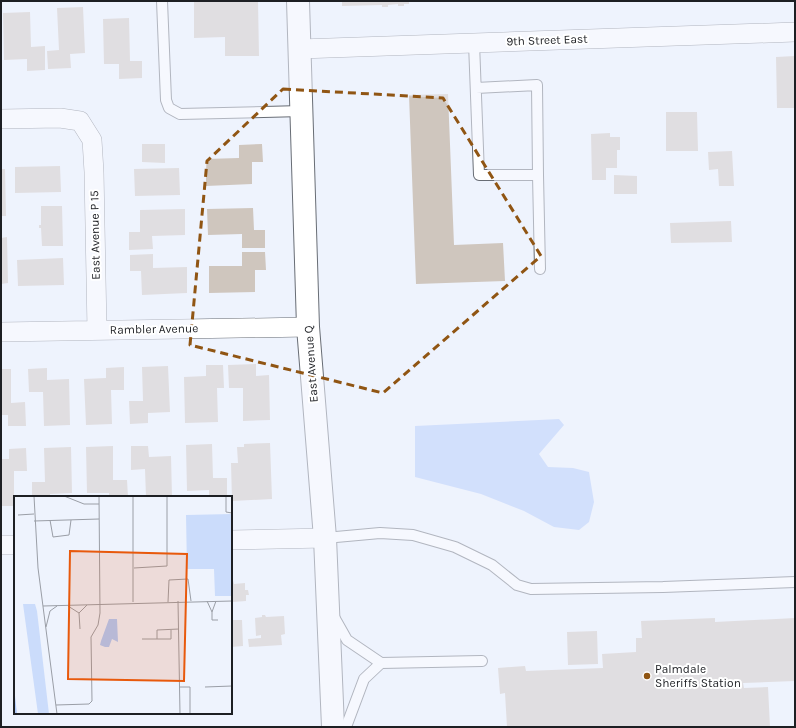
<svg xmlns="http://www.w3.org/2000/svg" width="796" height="728" font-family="Karla,sans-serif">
  <rect width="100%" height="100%" fill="#eef3fd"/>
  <path fill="#b0cafa" d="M559 419 564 425 539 454 548 467 573 468 589 472 594 502 589 522 579 530 554 527 524 511 481 494 415 477V426Z"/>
  <path fill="#cfc6be" d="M194 1H258L259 56H225V37L194 38Z
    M342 1H409V4H404V6H398V4L388 5V7H382V5L342 6Z
    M83 7 85 53 70 54 71 68 48 69 47 51 59 50 57 8Z
    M30 12 31 47 45 46V70L27 71V59L4 60 3 13Z
    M129 18 130 61H142V78L119 79V64H104L103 19Z
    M795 56V108H777L776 57Z
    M448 94 454 245 503 243 505 281 416 284 409 95Z
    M666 112H697L698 151H666Z
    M610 133V137H620V150H617V168H606V180H592L591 134Z
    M142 144H165V163L142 162Z
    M262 144 263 162H252V184L206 186V159L239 158V145Z
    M732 151 734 186H719L718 169 709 170 708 152Z
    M60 166 61 192 15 193V167Z
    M179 168 180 195 135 196 134 169Z
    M1 169H5L6 216H1Z
    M614 175 637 176V194H614Z
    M41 206H62L63 246H42L41 228H39V225H41Z
    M253 208 254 230H265V248H242V234L208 235 207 209Z
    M185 209V235L152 236 153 249 129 250V232H140V210Z
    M731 221 732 242 671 243 670 223Z
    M7 237 8 283 1 284V238Z
    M242 252H265L266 270H255V292L209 293V266H242Z
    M153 254V268L187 267V293L142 295 141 271H130V255Z
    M63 258 64 285 18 286 17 260Z
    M256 364V376L269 375 270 420 243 421V388H229L228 365Z
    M206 365H223L224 388H217L218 422 185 423 184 377 206 376Z
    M168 366 170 412 148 413V423L130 424 129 401H143L142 367Z
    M124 367V390H111L112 424 86 425 84 379 106 378V368Z
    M47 368V380L69 379 70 425 44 426 43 392H29L28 369Z
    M1 369H11V403L25 402 26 426H8V415H1Z
    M270 443 272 499 232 501 231 463H238L237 447H244V444Z
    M212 444 213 478H227V497H209V490L187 491 186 445Z
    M113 446V480H127L128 497H109V493H87L86 447Z
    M131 446H148L149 457 171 456 172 497H146L145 469 131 470Z
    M71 447 72 493 50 494V497H32V482H45L44 448Z
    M26 448 27 471H14V506H1V459H9V449Z
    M231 580H233L234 584 245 583V590H248L249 595H246V601L233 602Z
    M262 615H265L266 617 284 616 285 634 281 635 282 645 249 647 248 639 261 638V635L256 636 255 618 262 617Z
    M715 618V622L795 618V681L743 683 744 688 768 687 770 727H507L505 693 500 694 498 668 525 666 526 671 603 668 602 654 636 652V638H642L641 621Z
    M231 620H242L243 646 231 647Z
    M597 631 598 664 568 665 567 632Z"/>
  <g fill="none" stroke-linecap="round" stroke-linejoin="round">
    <g stroke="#686d75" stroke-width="12">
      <path id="service" d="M162 1 166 100 169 108 180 114 302 111
        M474 43 479 175H538L540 269
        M476 88 537 85 538 175
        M325 538 380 533 413 535 455 547 492 565 517 585 531 589 663 587 795 582
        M334 617 347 640 381 663 482 661
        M346 727 364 679 381 663"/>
    </g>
    <g stroke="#686d75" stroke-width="20">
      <path id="minor" d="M300 49 795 32
        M1 119 60 118 80 121 92 140 94 172 97 330
        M1 332 308 327
        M231 540 325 538
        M1 545H15"/>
    </g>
    <g stroke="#686d75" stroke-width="24">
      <path id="secondary" d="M298 1 308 327 325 538 333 727"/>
    </g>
    <use href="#service" stroke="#fff" stroke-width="10"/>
    <use href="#minor" stroke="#fff" stroke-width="19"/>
    <use href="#secondary" stroke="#fff" stroke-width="22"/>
  </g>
  <path d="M0 0H796V728H0ZM283 89 443 98 541 256 383 393 190 345 207 161Z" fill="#eef3fd" fill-opacity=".55" fill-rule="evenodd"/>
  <path fill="none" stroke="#905513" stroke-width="3" stroke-dasharray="8 5" stroke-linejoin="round" d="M283 89 443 98 541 256 383 393 190 345 207 161Z"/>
  <circle fill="#905513" stroke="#fff" stroke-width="1.5" cx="647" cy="676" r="4"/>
  <g text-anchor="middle" stroke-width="4" stroke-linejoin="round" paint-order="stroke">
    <g font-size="12" fill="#1d1f23" stroke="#fff">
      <text transform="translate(547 40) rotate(-2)" y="4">9th Street East</text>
      <text transform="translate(95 235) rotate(-91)" y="4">East Avenue P 15</text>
      <text transform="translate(154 329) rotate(-1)" y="4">Rambler Avenue</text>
      <text transform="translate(311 364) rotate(-94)" y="4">East Avenue Q</text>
    </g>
    <g font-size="12" fill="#1d1f23" stroke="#fff" text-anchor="start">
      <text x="655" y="673">Palmdale<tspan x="655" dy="14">Sheriffs Station</tspan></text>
    </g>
  </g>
  <g transform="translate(14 496)">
    <rect width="218" height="218" fill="#eef3fd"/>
    <path d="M218 18V100H201L200 73H173L172 19ZM9 108H21L23 115 35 218H24Z" fill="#cbdcfb"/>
    <path d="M95 123H103L104 146 98 143 95 151H91L86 149 87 145Z" fill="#b0cafa"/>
    <path fill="none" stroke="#b0cafa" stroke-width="2" d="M0 200 2 218"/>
    <path fill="none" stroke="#9a9ea6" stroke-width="1" d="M20 0 24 72 43 218M50 0 70 8H85M119 0V106M212 0V16L218 17M4 19 20 18M36 24 39 41 55 39 57 24M20 25 85 23M120 72 153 70V0M164 105 166 218M193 105 198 116 202 105M154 106 155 84 174 83 177 105M29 110 218 105M54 110 65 117M198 116V124H204M32 131 36 115 43 110M66 133 65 117 73 109M128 143H143V134L165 133M143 143H157V134M165 191H176V218M191 191 218 190M42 209 75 208 78 205 77 141 84 129 86 117 85 0"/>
    <path fill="#e8590c" fill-opacity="0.15" stroke="#e8590c" stroke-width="2" d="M56 55 173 58 170 185 54 183Z"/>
    <rect width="218" height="218" fill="none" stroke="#1d1f23" stroke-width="2"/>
  </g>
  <rect width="796" height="728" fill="none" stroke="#1d1f23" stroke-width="4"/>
</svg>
